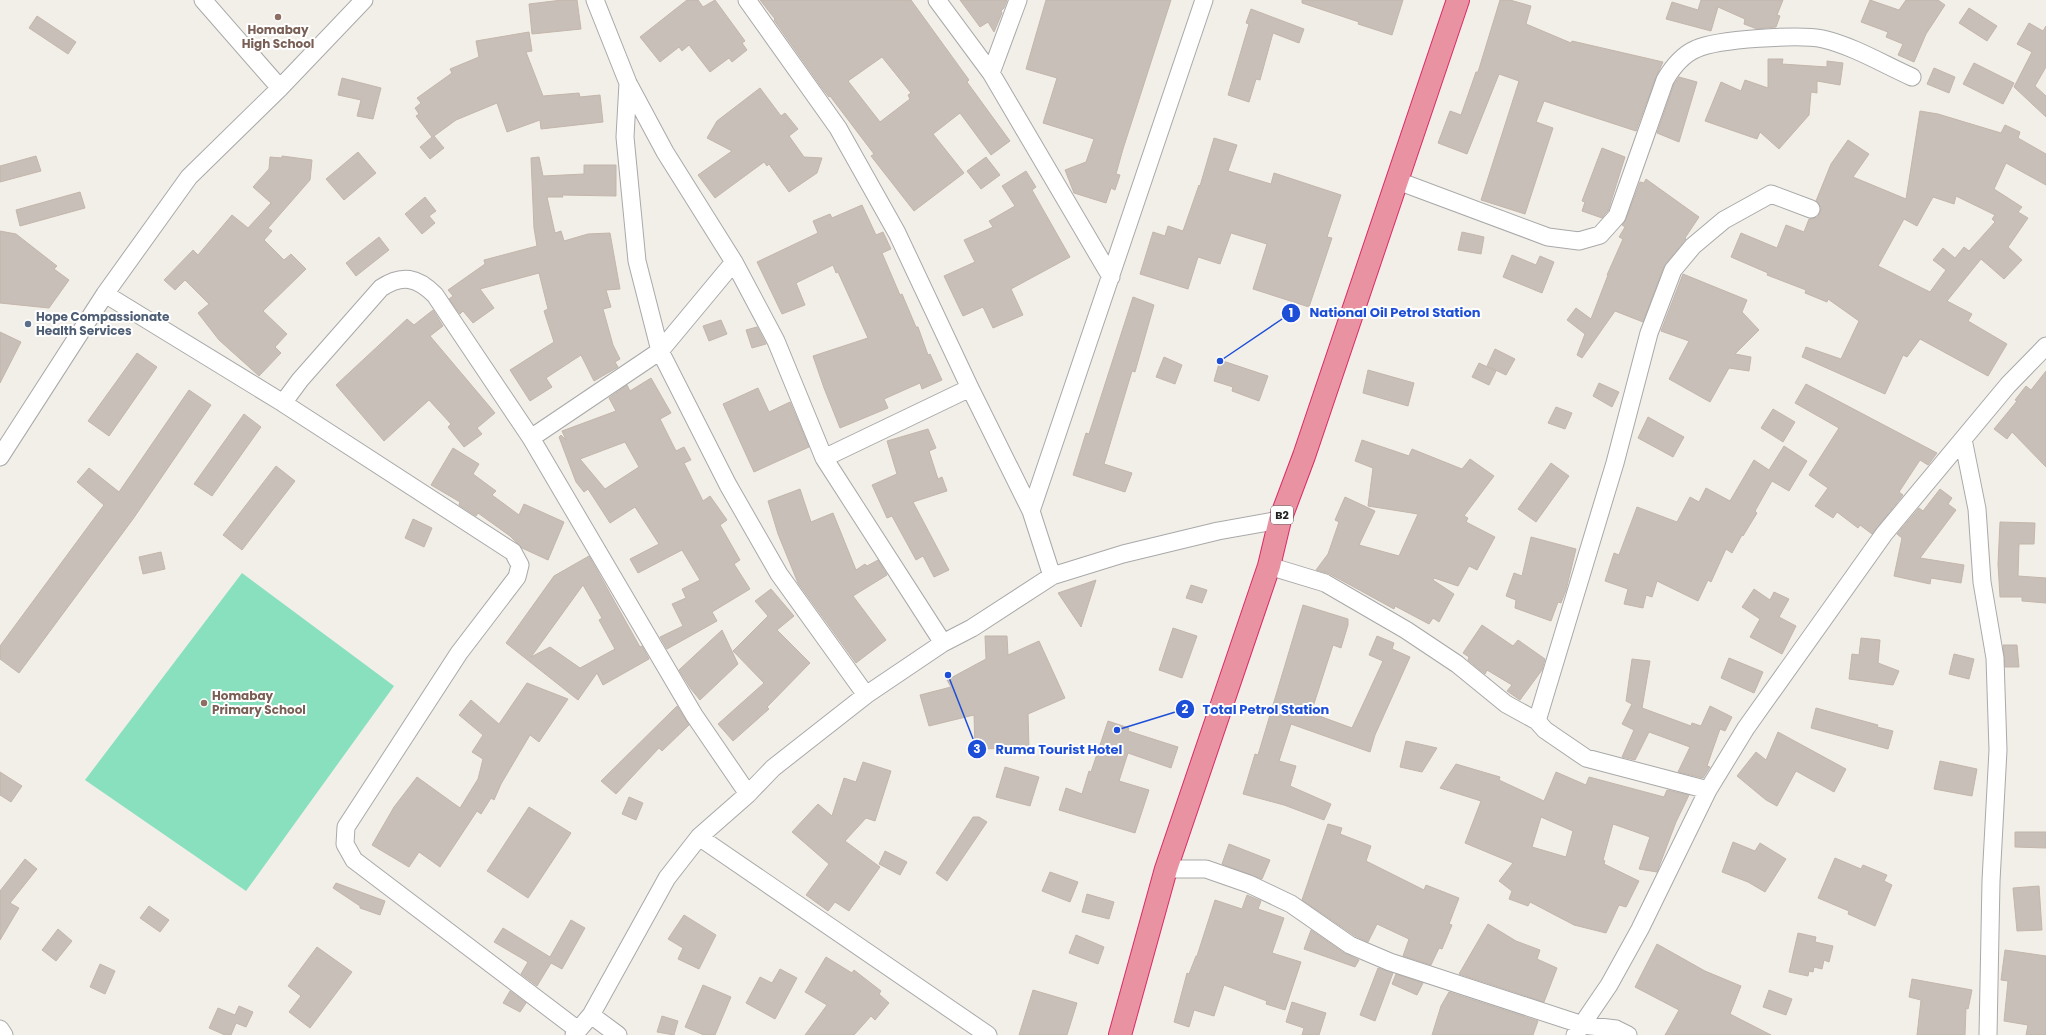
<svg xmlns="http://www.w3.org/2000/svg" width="2046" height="1035" font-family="Poppins,sans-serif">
  <rect width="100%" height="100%" fill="#f2efe9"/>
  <path fill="#88e0be" d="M242 573 394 686 246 891 85 780Z"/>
  <path fill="#c7bfb8" stroke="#c4b6ab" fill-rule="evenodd" d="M562 0H577L581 29 532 34 529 4Z
    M687 0H698L703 7 715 0 745 41 742 43 747 50 732 62 729 58 710 72 689 45 682 51 679 47 660 62 640 37Z
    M760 0H911L969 80 967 82 1010 141 991 155 960 113 933 134 964 173 914 211 871 156 874 154 830 96 829 97 822 88 774 20 775 19ZM882 57 911 93 908 95 910 99 880 122 848 81Z
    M960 0H1007L1004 8 1001 11 1002 13 994 32 988 22 980 27Z
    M1046 0H1171L1123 149 1116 174 1120 175 1115 190 1111 188 1106 203 1074 193 1065 170 1086 162 1094 139 1043 123 1057 78 1026 69Z
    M1302 0H1403L1392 35 1358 24 1359 22 1302 3Z
    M1500 0H1510L1531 6 1526 24 1571 43 1572 41 1663 62 1656 77 1636 131 1544 101 1536 122 1553 128 1525 214 1481 200 1519 81 1499 74 1467 154 1438 143 1450 111 1461 115 1476 72H1478Z
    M1701 0H1783L1777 15 1780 16 1776 27 1757 29 1744 24 1745 19 1718 7 1711 31 1666 19 1672 2 1698 10Z
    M1870 0 1899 10 1906 0H1938L1945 5 1926 34 1914 62 1898 55 1903 44 1886 37 1888 32 1861 22Z
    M1969 8 1997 26 1987 41 1959 23Z
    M1251 9 1304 29 1299 43 1273 33 1260 80 1256 79 1249 102 1228 95 1249 24 1246 23Z
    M37 16 76 42 68 54 29 28Z
    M2029 23 2043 31 2046 26V67L2035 86 2046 96V117L2014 87 2032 52 2017 44Z
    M529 32 532 51 526 52 543 96 579 93 580 97 600 95 603 122 541 129 540 120 507 132 497 103 456 120 434 136 444 148 430 159 420 147 432 137 416 116 419 114 415 108 421 103 417 98 452 73 450 69 479 57 476 41Z
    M1768 59H1783L1782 64 1827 67V61L1843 63 1840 85 1817 81V93L1811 92 1809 115 1779 149 1760 132 1757 139 1705 121 1721 82 1741 91 1745 80 1768 88Z
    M1974 63 2014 83 2003 104 1963 84Z
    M1934 68 1955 77 1949 93 1927 84Z
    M1679 77 1697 82 1679 142 1657 133 1674 84Z
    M342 78 381 88 373 119 357 116 361 100 338 95Z
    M760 88 781 116 785 113 798 129 789 136 804 157 822 158 817 173 789 192 769 164 767 166 764 162 715 198 698 175 732 151 707 138 717 121Z
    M1920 111 1938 114 2001 133 2005 125 2020 132 2018 138 2046 154V185L2006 163 1994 189 2022 207 2018 212 2028 218 2008 247 2022 260 2004 279 1981 259 1947 301 1972 314 1968 321 2007 344 1988 376 1920 339 1907 357 1903 355 1885 394 1802 357 1806 347 1841 359 1859 321 1828 299 1827 302 1805 293 1806 290 1767 275 1768 273 1731 257 1741 233 1777 248 1786 225 1804 232 1809 219 1817 217 1820 213 1821 207 1816 201 1831 164 1848 140 1869 154 1853 177 1906 199ZM1956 196 1995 215 1992 219 1995 222 1969 251 1964 247 1955 258 1943 248 1933 260 1946 270 1930 292 1878 266 1904 219 1917 226 1933 197 1954 204Z
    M1214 138 1237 145 1228 171 1271 184 1274 173 1341 195 1327 237 1332 238 1309 307 1253 289 1267 244 1231 233 1220 264 1198 257 1188 289 1140 274 1153 232 1165 236 1168 226 1183 231 1199 185 1200 186Z
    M1602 148 1625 157 1608 211 1602 218 1582 211 1585 202 1582 201Z
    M358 152 376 173 344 200 326 179Z
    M36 156 41 171 0 182V166Z
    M282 156 312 160 310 180 268 228 272 231 264 240 284 260 291 254 306 269 263 311 287 334 275 347 281 353 259 376 219 340 198 313 209 304 185 280 175 290 164 280 193 250 198 255 232 215 248 228 271 203 253 187 269 169 270 157 282 158Z
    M539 157 543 176 584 174V165H616V196L562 195 563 197H547L555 233 561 231 564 241 588 234 610 233 620 289 606 290 611 307 603 309 613 345 620 359 615 362 618 367 594 381 581 355 546 378 552 387 530 401 510 370 554 342 544 311 548 309 539 273 480 289 494 308 473 323 463 311 460 314 449 299 453 296 448 290 485 264 484 260 537 246 534 228 531 158Z
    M986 157 1000 175 981 189 967 171Z
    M1026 171 1036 187 1032 190 1070 257 1011 289 1023 315 993 328 983 307 963 316 944 276 975 262 964 240 993 227 989 221 1015 206 1002 186Z
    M1646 179 1699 217 1685 238 1686 239 1664 266 1643 322 1615 311 1582 358 1577 355 1585 334 1567 320 1576 308 1591 319 1608 275H1607L1623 239 1619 237 1625 227 1622 225 1626 219 1640 182 1644 183Z
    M80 192 85 208 20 226 16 210Z
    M425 197 436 211 429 216 435 223 422 234 405 214Z
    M862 205 876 235 883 232 891 249 882 253 900 295 902 294 916 327H918L928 355 930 354 942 380 922 389 920 383 884 399 888 408 840 428 824 388 813 356 868 338 838 272 836 273 833 265 796 283 805 305 782 314 757 262 818 233 813 221 830 214 832 218Z
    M0 231 16 234 57 266 54 269 69 280 49 308 0 303Z
    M1462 232 1484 237 1481 254 1458 250Z
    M379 237 389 250 356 276 346 263Z
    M1512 255 1536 265 1540 256 1554 262 1542 293 1503 277Z
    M1683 274 1747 300 1742 312 1759 330 1735 354 1751 357 1749 371 1729 368 1710 402 1669 379 1689 341 1661 331Z
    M1133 297 1154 305 1135 372 1132 371 1104 464 1132 473 1125 492 1073 475 1086 433 1089 434Z
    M433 310 443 326 430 336 495 413 477 428 482 434 464 447 448 427 451 424 429 400 384 441 336 385 407 319 414 325Z
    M721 320 727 334 709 341 703 326Z
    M757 327 766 344 752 348 746 330Z
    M0 332 21 342 0 383Z
    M1495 349 1515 359 1506 375 1487 366Z
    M137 353 157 367 109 436 88 421Z
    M1164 357 1182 365 1175 384 1156 377Z
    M1220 360 1268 376 1259 401 1232 391 1233 387 1214 381Z
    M1479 363 1496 371 1489 385 1472 377Z
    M1368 370 1414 383 1408 406 1363 393Z
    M2046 371V467L2012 432 2007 439 1994 429 2017 401 2015 400 2026 386 2031 390Z
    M651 378 671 413 660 419 676 451 684 447 691 460 684 463 703 501 710 496 727 520 720 525 740 560 734 564 750 589 712 612 717 621 667 649 660 637 683 626 672 604 686 598 682 589 700 580 682 550 638 573 630 559 659 544 635 507 610 523 588 489 584 492 576 482 559 437 561 435 566 440 562 431 616 411 609 398 627 385 630 391ZM625 442 639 467 605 489 580 459Z
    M1599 383 1619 392 1612 407 1593 396Z
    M1806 384 1937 453 1928 465 1920 460 1899 492 1903 495 1872 534 1860 525 1858 528 1837 512 1833 518 1815 506 1828 488 1809 475 1839 428 1795 403Z
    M758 388 769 412 790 402 809 447 754 472 723 404Z
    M189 390 211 405 133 519 19 673 0 659V646L104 505 77 482 89 468 119 492Z
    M1556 407 1572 413 1565 429 1548 423Z
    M1773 409 1795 422 1783 442 1761 428Z
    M244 414 261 427 212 496 194 484Z
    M1648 417 1684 437 1673 457 1638 438Z
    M928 429 936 448 929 451 938 479 942 477 947 491 913 502 949 570 934 577 923 556 916 560 892 516 887 518 872 485 897 474 887 441Z
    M1362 440 1409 456 1412 449 1462 469 1470 459 1494 476 1464 516 1468 518 1466 522 1495 537 1477 570 1469 566 1458 586 1434 578 1433 580 1454 594 1439 622 1433 618 1429 624 1395 606 1394 609 1330 574 1316 570 1328 554 1339 522 1335 520 1345 497 1375 511 1359 545 1399 556 1418 514 1368 506 1373 468 1355 461Z
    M1784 446 1807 461 1789 491 1772 481 1755 511 1757 513 1743 536 1742 535 1732 553 1726 549 1711 582 1708 580 1698 601 1657 581 1652 597 1646 595 1643 608 1624 604 1628 589 1605 581 1614 553 1619 555 1637 507 1677 522 1690 497 1699 502 1706 488 1730 501 1754 460 1769 470Z
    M453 448 479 464 473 474 496 491 492 495 519 515 524 504 564 522 548 560 522 548 510 536 478 513 476 516 459 505 460 502 431 485Z
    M1551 463 1569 476 1536 522 1518 509Z
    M276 466 295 481 242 550 223 535Z
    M800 489 811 522 833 513 856 570 865 564 867 566 878 560 887 575 853 596 886 640 856 663 798 583 778 534 768 501Z
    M1940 489 1952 498 1948 504 1956 510 1920 558 1964 565 1961 583 1931 578 1930 584 1894 576 1902 538 1897 534 1919 508 1923 511Z
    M413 519 432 528 424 547 405 538Z
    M2000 522 2035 523 2034 544H2019L2018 576 2046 578V603L2022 601V597H2000L1998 564Z
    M1531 537 1576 549 1566 590 1561 603 1558 602 1551 621 1515 608 1516 600 1506 596 1514 573 1522 576Z
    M161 552 165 569 143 574 139 557Z
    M589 556 640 647 642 646 649 659 603 685 597 673 578 700 506 643 554 576ZM583 585 602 618 599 620 615 649 580 668 550 647 531 657Z
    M1096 580 1081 627 1058 593Z
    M1191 585 1207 590 1202 603 1186 598Z
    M771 589 794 616 777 630 810 663 767 707 769 709 733 741 718 724 764 683 733 651 768 616 755 601Z
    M1754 589 1770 600 1774 592 1789 599 1779 617 1796 626 1782 654 1750 637 1760 619 1742 607Z
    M1303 605 1348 619V625L1341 648 1333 645 1311 713 1352 728 1383 661 1369 655 1377 636 1394 643 1392 649 1410 657 1375 735 1370 752 1291 724 1279 761 1296 766 1290 786 1331 804 1324 820 1284 805 1243 794 1255 754 1258 755Z
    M1482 625 1513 646 1518 640 1545 659 1542 670 1520 700 1507 691 1512 685 1487 670 1485 674 1468 660 1469 657 1463 653Z
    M1173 628 1197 636 1182 678 1159 670Z
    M722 630 738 664 700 700 691 689 679 670Z
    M985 636H1007L1008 655 1039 641 1065 698 1028 714 1029 748 975 749 974 715 929 726 920 695 951 687 947 680 986 659Z
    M1861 638 1880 640 1878 663 1899 671 1893 685 1849 679 1852 654 1859 655Z
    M2003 645H2017L2019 667H2005Z
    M1954 654 1974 659 1969 679 1949 674Z
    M1729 658 1763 672 1754 693 1721 678Z
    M1632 659 1650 661 1642 708 1691 726 1692 723 1701 726 1710 706 1732 717 1725 731 1720 729 1707 766 1710 767 1703 778 1678 772 1690 747 1649 732 1635 760 1622 757 1634 730 1622 724 1632 704 1626 701Z
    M527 683 568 699 539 742 530 735 501 784 494 800 491 798 481 814 477 811 440 867 419 852 409 867 372 845 394 807 417 777 460 808 478 779 483 759 472 752 483 735 459 715 471 700 499 724Z
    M677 706 689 725 662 751 659 748 616 794 601 781Z
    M1816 708 1878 725 1877 727 1893 731 1888 749 1811 728Z
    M1108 721 1129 728 1128 731 1178 747 1171 768 1128 753 1119 781 1149 790 1135 833 1059 810 1066 788 1082 794 1089 771 1091 772Z
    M1778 732 1846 769 1834 792 1796 771 1777 806 1766 800 1737 776 1756 752 1766 760Z
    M1406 741 1437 748 1422 772 1400 767Z
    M1940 761 1977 769 1972 796 1934 789Z
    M863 762 891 771 875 821 866 818 845 841 880 867 849 911 835 902 828 911 806 895 829 864 792 832 818 804 832 816 844 778 856 782Z
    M1456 764 1500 777 1499 780 1544 801 1556 772 1586 785 1589 777 1664 797 1667 790 1689 795 1676 822 1657 872 1639 869 1650 837 1613 824 1603 860 1605 861 1604 864 1639 881 1626 907 1619 905 1606 933 1574 925 1530 902 1528 906 1509 899 1512 891 1499 881 1513 863 1465 843 1481 801 1440 788ZM1541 817 1573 831 1566 857 1532 847Z
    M1005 767 1039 777 1030 806 996 797Z
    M0 772 22 786 11 802 0 795Z
    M629 797 643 803 636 820 622 814Z
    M529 807 571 833 528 898 487 871Z
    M973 817H979L987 822 947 881 936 873Z
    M1328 824 1342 828 1340 834 1371 846 1366 861 1424 890 1426 885 1459 898 1449 924 1452 925 1442 949 1439 948 1431 965 1403 956 1409 939 1377 924 1368 942 1355 936 1302 900Z
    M2015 832H2046V848L2015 847Z
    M1733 842 1755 851 1760 843 1786 859 1765 892 1748 882 1722 872Z
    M1229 844 1270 860 1262 879 1222 864Z
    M885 851 907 862 900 875 879 864Z
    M1835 858 1861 869 1863 865 1887 875 1884 881 1892 885 1875 926 1848 914 1849 911 1818 898Z
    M25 859 37 869 10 903 19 908 0 940V891Z
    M1050 872 1078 882 1070 902 1042 891Z
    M336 883 385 901 380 915 360 908V906L333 888Z
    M2039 886 2042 930 2017 931 2013 888Z
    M1087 894 1114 902 1109 919 1082 912Z
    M1247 895 1261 901 1258 909 1284 918 1272 953 1301 962 1285 1010 1266 1004 1267 1001 1224 985 1214 1016 1194 1010 1189 1027 1174 1022 1187 973 1189 974 1196 956H1197L1215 900 1242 909Z
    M149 906 169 920 160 932 140 918Z
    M684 915 716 935 699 969 678 959 683 948 668 939Z
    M571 920 585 928 562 969 551 963 537 986 521 974 528 962 494 942 503 928 550 957Z
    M1488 924 1516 941 1540 950 1537 959 1557 968 1544 1002 1459 974Z
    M58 929 72 941 56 961 42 950Z
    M1311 930 1344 953 1359 960 1355 967 1304 949Z
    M1798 933 1816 937 1815 942 1833 946 1829 962 1824 960 1822 969 1814 967 1813 972 1809 971 1808 976 1789 972Z
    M1076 935 1104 947 1098 964 1069 953Z
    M1657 944 1705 971 1741 986 1730 1014 1771 1035H1665L1679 1010 1635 987Z
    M317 947 352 972 310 1028 289 1012 301 996 288 986Z
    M2005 950 2046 956V1035H2026L2028 1025 2004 1021 2008 981 2001 980Z
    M826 957 852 973 854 970 881 991 879 994 889 1003 875 1020 871 1016 854 1035H805L827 1005 805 992Z
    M100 964 115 971 105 994 90 987Z
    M1378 968 1393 973 1375 1021 1360 1015Z
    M780 969 797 978 775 1019 746 1003 760 977 772 983Z
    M1396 974 1423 983 1417 995 1392 984Z
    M1912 979 1972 990 1968 1009 1966 1008 1965 1035H1917L1921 1000 1909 997Z
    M703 985 731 997 715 1035H704L685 1027Z
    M1033 990 1077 1003 1067 1035H1019Z
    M1769 990 1792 999 1786 1015 1763 1007Z
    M510 991 526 1003 520 1012 503 1003Z
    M1449 992 1538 1021 1533 1035H1432L1441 1006Z
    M1292 1002 1326 1013 1319 1035H1302L1304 1028 1286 1022Z
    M239 1006 253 1012 246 1027 236 1023 231 1035H225L209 1028 218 1008 235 1015Z
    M662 1016 678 1021 674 1035 657 1032Z"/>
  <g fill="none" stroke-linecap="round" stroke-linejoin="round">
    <g stroke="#a9a9a9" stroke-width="19">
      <path id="street" d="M203 0 280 88
        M595 0 628 83 665 152 734 262 776 341 824 458 943 643
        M747 0 838 128 897 233 970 388 1031 511 1052 576
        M937 0 991 73 1111 277
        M991 73 1018 0
        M628 83 625 137 637 261 660 351 728 485 779 574 866 695
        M1398 181 1548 237 1579 241 1600 235 1617 216 1665 80C1672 68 1682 55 1696 49 1717 39 1800 34 1823 39 1853 46 1883 64 1912 77
        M105 294 283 403 513 552 520 565 517 577 459 653 346 827 345 844 354 860 578 1030
        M283 403 300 380 381 288C402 274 417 277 435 295L531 438 694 715 748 794
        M531 438 660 351 734 262
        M1963 439 1977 509 1982 582 1995 658 1998 750 1991 881 1988 1035
        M0 457 105 294 189 177 280 88 364 0
        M824 458 970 388
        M1031 511 1204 0
        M1269 566 1325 583 1406 630 1457 664 1506 704 1537 721 1545 730 1586 758 1708 790
        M1537 721 1615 463 1649 333 1673 270 1693 246 1724 220 1771 194 1811 209
        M699 837 988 1035
        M1166 869H1206L1249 884 1291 904 1350 945 1390 962 1583 1025 1616 1029 1628 1035
        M591 1015 618 1035
        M0 1029 4 1035
        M574 1035 591 1015 667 878 699 837 748 794 773 768 866 695 943 643 972 628 1052 576 1123 554 1218 531 1280 520
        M1575 1035 1609 985 1640 929 1708 790 1746 728 1884 534 2008 385 2046 346"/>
    </g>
    <g stroke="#dc2a67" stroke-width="24">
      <path id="highway" d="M1120 1035 1166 869 1269 566 1280 520 1304 456 1458 0"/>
    </g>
    <use href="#street" stroke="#fff" stroke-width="17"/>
    <use href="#highway" stroke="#e892a2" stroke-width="22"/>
  </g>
  <g fill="#8d6e63" stroke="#fff" stroke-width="1.5">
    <circle cx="278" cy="17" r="4"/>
    <circle cx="204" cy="703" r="4"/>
  </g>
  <circle fill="#5c6f8a" stroke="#fff" stroke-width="1.5" cx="28" cy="324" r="4"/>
  <g text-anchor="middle" stroke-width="4" stroke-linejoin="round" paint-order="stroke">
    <rect fill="#fff" stroke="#646464" stroke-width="1" x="1271" y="506" width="22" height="18" rx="3"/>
    <g font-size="11" font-weight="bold" fill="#222">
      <text x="1282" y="519">B2</text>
    </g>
    <g font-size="12" font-weight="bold" fill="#785e54" stroke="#fff">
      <text x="278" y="34">Homabay<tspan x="278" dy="14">High School</tspan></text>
      <text x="212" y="700" text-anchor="start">Homabay<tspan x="212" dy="14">Primary School</tspan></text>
    </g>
    <g font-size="12" font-weight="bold" fill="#4e5e75" stroke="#fff" text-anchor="start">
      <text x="36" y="321">Hope Compassionate<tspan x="36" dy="14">Health Services</tspan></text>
    </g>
  </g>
  <path fill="none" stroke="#1d4ed8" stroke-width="1.5" d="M1220 361L1291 313M1117 730L1185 709M948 675L977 749"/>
  <g fill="#1d4ed8" stroke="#fff" stroke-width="1.5">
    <circle cx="1220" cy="361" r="4"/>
    <circle cx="1117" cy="730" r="4"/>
    <circle cx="948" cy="675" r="4"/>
    <circle cx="1291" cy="313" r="10"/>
    <circle cx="1185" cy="709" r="10"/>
    <circle cx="977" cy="749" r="10"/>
  </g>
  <g font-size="12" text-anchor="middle" font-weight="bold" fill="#fff">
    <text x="1291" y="317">1</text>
    <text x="1185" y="713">2</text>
    <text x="977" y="753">3</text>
  </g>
  <g font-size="13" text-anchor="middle" font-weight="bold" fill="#1d4ed8" stroke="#fff" stroke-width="4" stroke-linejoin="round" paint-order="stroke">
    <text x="1395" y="317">National Oil Petrol Station</text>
    <text x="1266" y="714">Total Petrol Station</text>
    <text x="1059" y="754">Ruma Tourist Hotel</text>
  </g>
</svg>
